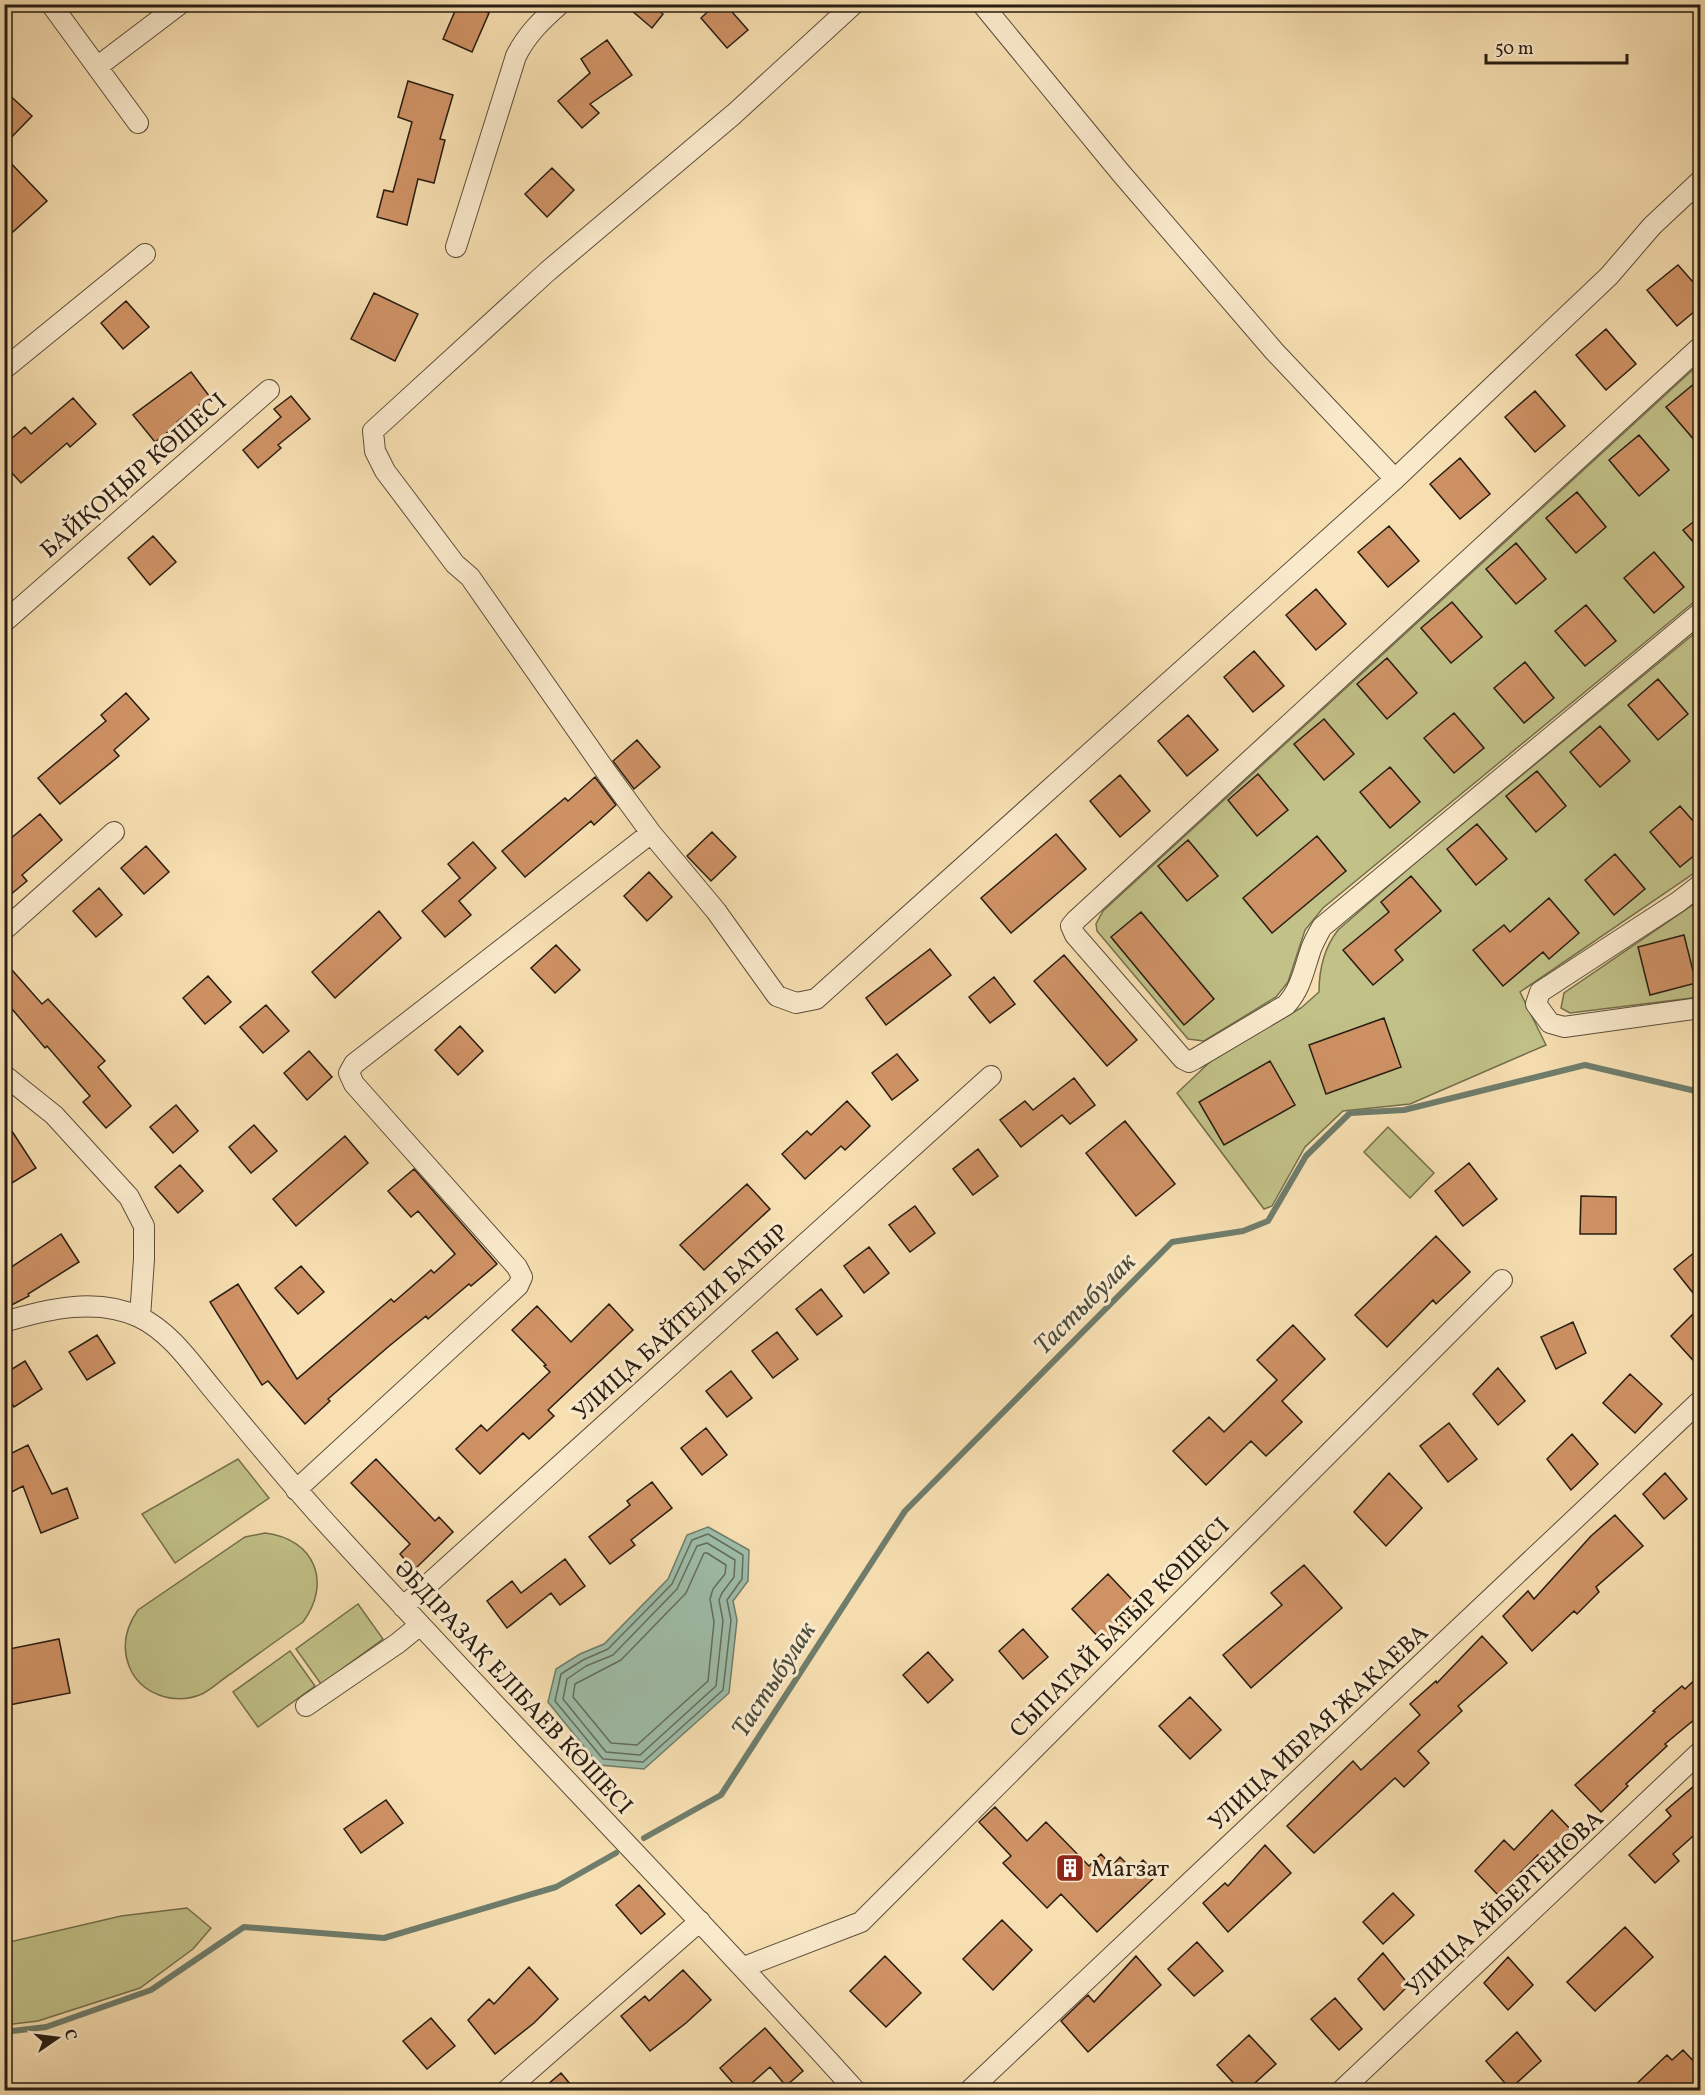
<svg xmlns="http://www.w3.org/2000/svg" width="1705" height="2095" font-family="Vollkorn,serif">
  <rect width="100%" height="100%" fill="#f7dfb1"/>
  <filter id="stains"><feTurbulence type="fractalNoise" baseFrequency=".00333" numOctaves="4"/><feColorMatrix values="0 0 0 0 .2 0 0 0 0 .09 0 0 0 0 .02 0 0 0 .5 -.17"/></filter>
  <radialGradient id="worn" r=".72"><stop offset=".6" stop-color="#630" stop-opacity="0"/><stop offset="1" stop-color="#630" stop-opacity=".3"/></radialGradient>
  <path fill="#c1c188" stroke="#746f4d" stroke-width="1.5" d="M1700 363V597L1323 908 1305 930 1288 982 1276 997 1204 1041 1188 1039 1097 931 1096 924 1103 911Z
    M1700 629V869L1520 992 1546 1045 1410 1104 1343 1111 1305 1147 1272 1206 1264 1209 1177 1093 1212 1060 1301 1008 1319 992C1319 970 1324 948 1338 930L1416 862Z
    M1700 900V997L1570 1013 1561 1008 1564 993Z
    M1388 1127 1434 1173 1410 1198 1364 1152Z
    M238 1459 269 1498 175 1563 142 1514Z
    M265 1533C315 1539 332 1583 303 1622 279 1639 255 1656 232 1673 222 1679 212 1689 202 1694 174 1706 140 1694 129 1666 121 1645 126 1627 138 1610L245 1537Z
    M358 1604 383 1639 321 1684 296 1649Z
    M290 1651 315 1686 258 1727 233 1692Z
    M187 1908 211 1928 193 1949 140 1988 38 2021 5 2025V1943L121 1916Z"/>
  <path fill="#9ebda8" stroke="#6f7d6c" stroke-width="1.5" d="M708 1527 749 1550 748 1581 733 1601 737 1620 729 1693 644 1769 599 1765 548 1702 556 1669 580 1654 604 1644 668 1579 687 1535Z"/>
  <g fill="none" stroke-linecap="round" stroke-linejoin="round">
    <path stroke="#636d5d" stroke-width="1.5" d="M708 1534 743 1555 742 1579 727 1600 731 1620 723 1690 643 1762 603 1759 555 1701 561 1674 583 1660 608 1649 672 1584 692 1540Z
      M707 1543 735 1560 734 1577 722 1593 719 1600 723 1621 716 1686 640 1755 606 1752 563 1699 567 1679 586 1666 613 1655 677 1589 697 1546Z
      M704 1553H707L726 1565 725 1574 713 1589 710 1599 714 1622 708 1681 637 1745 611 1743 573 1697 575 1684 621 1660 686 1593Z"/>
    <path stroke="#6f7d6c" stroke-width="6" d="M644 1838 721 1795 905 1511 1172 1242 1243 1231 1268 1221 1306 1156 1350 1113 1404 1110 1585 1065 1700 1092
      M4 2032 46 2027 151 1990 244 1927 384 1938 556 1887 616 1853"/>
  </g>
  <path fill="#cf9265" stroke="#281d12" stroke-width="1.5" d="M458 4H471L489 13 472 52 443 39Z
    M624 4H652L663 14 652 28Z
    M716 4H725L748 30 727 48 701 18Z
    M607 40 632 75 590 104 599 113 582 128 558 101 590 73 581 59Z
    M408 81 453 95 440 139 445 140 434 183 418 179 407 225 377 217 384 190 393 192 412 122 398 117Z
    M4 90 32 116 4 145Z
    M4 156 47 201 4 240Z
    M552 168 574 190 547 217 525 194Z
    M1678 265 1701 291V306L1677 326 1647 290Z
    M374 293 418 314 395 361 351 339Z
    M126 301 149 327 123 349 101 323Z
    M1606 329 1636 364 1606 390 1576 355Z
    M191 372 210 397 177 422 178 424 155 442 133 415Z
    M1701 378V448L1666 407Z
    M1535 391 1565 426 1535 452 1505 417Z
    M291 396 310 419 278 445 281 448 258 468 243 450 281 417 274 409Z
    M73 398 96 424 70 447 67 443 21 483 4 464V445L25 427 31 434Z
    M1639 435 1669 470 1639 496 1609 460Z
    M1460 458 1490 494 1460 519 1430 484Z
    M1577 492 1606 527 1576 553 1546 518Z
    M1701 516V551L1683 530Z
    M1389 526 1419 561 1388 587 1358 552Z
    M153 536 176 562 150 585 128 558Z
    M1516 543 1546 579 1516 604 1486 569Z
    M1654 552 1684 587 1654 613 1624 578Z
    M1316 589 1346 624 1316 650 1286 615Z
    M1452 602 1482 637 1451 663 1421 628Z
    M1586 605 1616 641 1585 666 1555 631Z
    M1254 651 1284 686 1253 712 1224 677Z
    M1387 658 1417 693 1387 719 1357 684Z
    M1525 662 1554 698 1524 723 1494 688Z
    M1658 679 1688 714 1658 740 1628 705Z
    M126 693 149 719 114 750 119 756 60 804 38 778 106 721 101 715Z
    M1454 713 1484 748 1454 773 1424 738Z
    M1188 715 1218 750 1187 776 1158 741Z
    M1324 719 1354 754 1324 780 1294 744Z
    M1600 726 1630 761 1600 787 1570 752Z
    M637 740 660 767 634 789 613 761Z
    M1390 767 1420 802 1390 828 1360 792Z
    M1537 771 1566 806 1536 832 1506 796Z
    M1258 774 1288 810 1257 836 1228 800Z
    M1120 775 1150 811 1120 837 1090 801Z
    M595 777 616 805 594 825 591 821 525 877 502 851 565 798 568 801Z
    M1680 806 1701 830V850L1680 867 1650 832Z
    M40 814 62 840 22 875 27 881 4 900V844Z
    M1477 824 1507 859 1476 885 1447 849Z
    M712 832 736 857 711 881 687 856Z
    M1056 834 1086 869 1011 933 981 898Z
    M1317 836 1346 871 1272 933 1243 898Z
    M1188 840 1218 876 1187 901 1158 866Z
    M473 842 496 868 459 901 471 915 445 937 422 911 460 878 448 864Z
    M146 846 169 872 144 894 121 868Z
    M1615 854 1645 889 1614 915 1585 880Z
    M649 872 672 897 647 921 624 896Z
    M1411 876 1441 911 1395 950 1403 960 1373 985 1343 950 1389 912 1381 902Z
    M99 888 122 915 96 937 73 911Z
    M1549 898 1579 933 1549 959 1543 952 1503 986 1473 950 1504 925 1510 932Z
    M379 911 401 938 335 998 312 972Z
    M1141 912 1214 999 1184 1025 1111 937Z
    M1684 935 1696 983 1650 995 1638 947Z
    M556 945 580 970 555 993 531 968Z
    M930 949 951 975 886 1025 866 998Z
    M1064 955 1137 1040 1107 1066 1034 981Z
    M4 961 42 1004 48 999 105 1061 98 1067 131 1106 106 1128 83 1102 90 1096 47 1046 45 1048 12 1009 4 1015Z
    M208 976 231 1002 205 1024 183 998Z
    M994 977 1015 1004 990 1023 969 997Z
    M266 1005 289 1031 263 1053 240 1027Z
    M1384 1018 1401 1067 1326 1094 1309 1045Z
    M460 1026 483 1051 458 1075 435 1050Z
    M309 1051 332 1077 307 1100 284 1073Z
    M897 1054 918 1080 892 1100 872 1073Z
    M1270 1061 1295 1105 1224 1145 1199 1102Z
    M1074 1078 1095 1105 1070 1124 1062 1115 1021 1147 1000 1120 1025 1101 1033 1110Z
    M847 1101 870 1126 845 1150 841 1146 805 1179 782 1154 807 1131 811 1135Z
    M176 1105 198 1131 173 1153 150 1127Z
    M4 1119 36 1168 4 1188Z
    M1125 1121 1175 1184 1136 1216 1086 1153Z
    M254 1125 277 1151 251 1173 229 1147Z
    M345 1136 368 1163 296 1226 273 1199Z
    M978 1149 998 1176 973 1195 953 1169Z
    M1469 1163 1497 1199 1463 1226 1435 1191Z
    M180 1165 203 1191 178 1213 155 1187Z
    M414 1169 497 1264 471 1286 469 1284 428 1319 426 1316 388 1347 328 1399 330 1401 305 1424 268 1381 262 1385 210 1302 238 1284 297 1379 391 1299 394 1302 431 1270 434 1273 455 1254 418 1211 411 1217 388 1191Z
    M747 1184 770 1209 704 1270 680 1245Z
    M1581 1196 1616 1197V1234H1580Z
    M915 1206 935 1233 910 1252 889 1225Z
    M61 1234 79 1262 28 1294 29 1296 4 1309V1272Z
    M1436 1236 1470 1272 1436 1304 1433 1300 1387 1347 1355 1315Z
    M869 1247 889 1273 864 1293 844 1266Z
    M1701 1247V1303L1674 1269Z
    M301 1266 324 1292 298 1314 275 1288Z
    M821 1289 842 1316 817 1335 796 1309Z
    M609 1304 633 1330 548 1410 554 1416 529 1439 523 1433 480 1474 456 1449 481 1425 487 1431 550 1372 544 1366 546 1365 512 1330 537 1306 571 1342Z
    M1701 1306V1369L1671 1336Z
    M1573 1322 1586 1353 1556 1369 1541 1337Z
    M1293 1325 1325 1359 1282 1401 1302 1422 1266 1456 1251 1441 1206 1485 1173 1451 1209 1417 1224 1432 1277 1380 1257 1360Z
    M777 1332 798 1359 773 1378 752 1351Z
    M97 1335 115 1363 87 1380 69 1352Z
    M25 1361 42 1389 14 1407 4 1392V1374Z
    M1498 1368 1525 1401 1498 1425 1473 1394Z
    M731 1371 752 1398 727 1417 706 1391Z
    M1630 1374 1662 1404 1635 1433 1603 1403Z
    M1449 1423 1477 1459 1448 1482 1420 1446Z
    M706 1428 727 1455 702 1475 681 1448Z
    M1572 1434 1598 1464 1571 1490 1547 1459Z
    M28 1445 52 1494 67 1488 78 1518 41 1533 23 1486 4 1496V1457Z
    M376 1459 435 1521 439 1517 453 1532 414 1570 400 1554 410 1544 351 1483Z
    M1389 1473 1422 1508 1386 1546 1354 1512Z
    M1665 1473 1687 1499 1664 1519 1643 1494Z
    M652 1482 672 1508 631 1540 635 1545 610 1564 589 1537 630 1505 627 1501Z
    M1615 1515 1643 1546 1596 1587 1599 1592 1577 1614 1574 1611 1532 1651 1503 1616 1528 1591 1534 1599 1591 1536Z
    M565 1559 585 1586 560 1605 551 1593 507 1628 487 1601 512 1581 521 1593Z
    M1304 1565 1342 1608 1251 1688 1223 1655 1282 1605 1271 1593Z
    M1108 1574 1140 1608 1104 1643 1072 1609Z
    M1023 1629 1048 1657 1023 1679 999 1651Z
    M1482 1636 1507 1663 1458 1706 1462 1711 1418 1751 1429 1763 1404 1787 1395 1778 1314 1853 1287 1826 1353 1761 1361 1770 1420 1715 1410 1704 1436 1681 1437 1683Z
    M59 1639 70 1693 4 1706V1650Z
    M928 1652 953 1680 928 1703 903 1675Z
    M1701 1674V1714L1665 1744 1667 1746 1626 1784 1628 1786 1601 1812 1575 1785 1655 1712 1653 1711 1682 1686 1685 1689Z
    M1190 1697 1221 1730 1190 1759 1159 1726Z
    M1701 1780V1829L1673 1854 1679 1861 1655 1883 1629 1855 1671 1816 1666 1810Z
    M386 1800 403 1823 361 1853 344 1829Z
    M995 1807 1027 1841 1046 1822 1089 1866 1101 1854 1112 1866 1120 1857 1133 1870 1143 1860 1157 1875 1097 1932 1061 1894 1047 1908 1003 1863 1011 1856 979 1822Z
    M1552 1810 1575 1834 1544 1863 1538 1855 1498 1895 1475 1871 1504 1840 1514 1850Z
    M1265 1845 1291 1873 1228 1932 1203 1903 1225 1883 1228 1886Z
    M639 1885 665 1914 641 1934 616 1905Z
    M1393 1893 1414 1915 1383 1944 1363 1922Z
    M1002 1920 1032 1950 993 1990 963 1959Z
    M1625 1927 1653 1957 1595 2011 1567 1982Z
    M1197 1942 1223 1971 1194 1996 1168 1969Z
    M1383 1953 1409 1985 1384 2010 1358 1979Z
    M885 1956 921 1993 886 2027 850 1991Z
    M1136 1956 1161 1985 1088 2052 1061 2021 1088 1995 1094 2002Z
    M1508 1957 1533 1985 1508 2010 1484 1983Z
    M529 1967 558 1999 534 2023 495 2054 468 2020 489 1999 494 2004Z
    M683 1970 711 2000 686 2023 650 2051 621 2016 645 1996 649 2001Z
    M1335 1998 1362 2029 1339 2050 1311 2019Z
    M431 2018 455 2046 427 2069 403 2041Z
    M765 2028 803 2071 786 2086 770 2067 743 2091H740L720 2068Z
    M1517 2032 1541 2061 1510 2089 1486 2061Z
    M1249 2035 1276 2064 1246 2091H1241L1217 2065Z
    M1683 2050 1701 2069V2086L1696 2091H1629L1667 2055 1672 2060Z
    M561 2073 576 2091H540Z"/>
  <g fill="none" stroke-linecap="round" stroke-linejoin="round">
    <g stroke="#5c4e3a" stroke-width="22">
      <path id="minor" d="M51 4 138 123
        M854 4 734 114 548 271 373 431 375 451 385 471 455 564 470 577 607 773 651 833 716 911 777 996 796 1003 816 999 1395 479 1609 276 1652 226 1700 181
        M982 4 1120 172 1274 351 1395 479
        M97 67 180 4
        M456 247 516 56C527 34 542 20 560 4
        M1700 347 1076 920 1071 926 1075 935 1183 1059 1189 1062 1195 1059 1286 1005C1301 989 1304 969 1311 949 1314 941 1318 934 1322 927L1700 613
        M4 369 145 254
        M4 622 269 390
        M1700 885 1678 902 1540 992 1536 1004 1550 1023 1564 1027 1700 1008
        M4 930 114 832
        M4 1075 54 1115 129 1197 144 1226V1259L140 1317
        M4 1322C47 1309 97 1297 139 1317 171 1332 193 1366 215 1392 250 1434 284 1476 320 1516 496 1710 680 1896 855 2090
        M296 1490 518 1286 522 1277 517 1267 354 1084 349 1073 354 1064 651 833
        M403 1607 991 1076
        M306 1706 398 1643 420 1625
        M744 1967 861 1922 1502 1280
        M507 2090 700 1921
        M970 2090 1700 1401
        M1342 2090 1700 1752"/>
    </g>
    <use href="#minor" stroke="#faeacc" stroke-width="20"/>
  </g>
  <defs>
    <g id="building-square" transform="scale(1.5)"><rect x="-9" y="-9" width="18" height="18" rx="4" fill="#8f2418" stroke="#faeacc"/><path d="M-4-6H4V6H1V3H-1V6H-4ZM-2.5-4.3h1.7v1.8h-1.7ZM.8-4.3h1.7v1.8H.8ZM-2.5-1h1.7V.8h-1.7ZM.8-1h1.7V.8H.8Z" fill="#fff"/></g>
  </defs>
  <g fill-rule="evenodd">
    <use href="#building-square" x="1070" y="1868"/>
  </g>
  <g text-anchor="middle" stroke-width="6" stroke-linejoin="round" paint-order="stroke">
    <g font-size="24" fill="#281d12" stroke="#faeacc">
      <text transform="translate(133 475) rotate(-41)" y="8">БАЙҚОҢЫР КӨШЕСІ</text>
      <text transform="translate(680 1322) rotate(-42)" y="8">УЛИЦА БАЙТЕЛИ БАТЫР</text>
      <text transform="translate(1119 1627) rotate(-45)" y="8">СЫПАТАЙ БАТЫР КӨШЕСІ</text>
      <text transform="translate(514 1687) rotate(47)" y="8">ӘБДІРАЗАҚ ЕЛІБАЕВ КӨШЕСІ</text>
      <text transform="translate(1318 1727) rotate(-43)" y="8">УЛИЦА ИБРАЯ ЖАКАЕВА</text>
      <text transform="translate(1504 1903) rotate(-43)" y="8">УЛИЦА АЙБЕРГЕНОВА</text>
    </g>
    <g font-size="24" fill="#281d12" stroke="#faeacc" text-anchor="start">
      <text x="1091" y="1876">Магзат</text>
    </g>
    <g font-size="26" font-style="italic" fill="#4b4d3f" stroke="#faeacc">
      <text transform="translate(1084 1303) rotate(-45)" y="9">Тастыбулак</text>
      <text transform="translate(773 1679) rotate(-57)" y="9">Тастыбулак</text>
    </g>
  </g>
  <rect width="1705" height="2095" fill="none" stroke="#f7dfb1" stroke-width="24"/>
  <rect x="6" y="6" width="1693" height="2083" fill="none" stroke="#281d12" stroke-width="3"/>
  <rect x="12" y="12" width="1681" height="2071" fill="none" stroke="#281d12" stroke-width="1.5"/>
  <g transform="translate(57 2038) rotate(76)" stroke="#faeacc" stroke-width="4.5" paint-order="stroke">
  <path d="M0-4.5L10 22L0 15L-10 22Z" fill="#281d12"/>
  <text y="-9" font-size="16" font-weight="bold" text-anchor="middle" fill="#281d12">С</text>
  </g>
  <path d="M1486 54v9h141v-9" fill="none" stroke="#281d12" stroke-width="3"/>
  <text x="1495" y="54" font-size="18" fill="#281d12" stroke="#faeacc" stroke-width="4.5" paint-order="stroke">50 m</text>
  <rect width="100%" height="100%" filter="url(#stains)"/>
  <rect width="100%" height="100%" fill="url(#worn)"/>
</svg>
